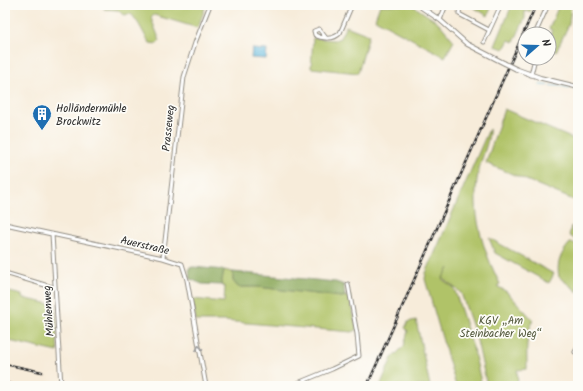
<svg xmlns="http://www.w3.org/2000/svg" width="583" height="391" font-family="Kalam,sans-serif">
  <rect width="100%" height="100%" fill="#fdfcf7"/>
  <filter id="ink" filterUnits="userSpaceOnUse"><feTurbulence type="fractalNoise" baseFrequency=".025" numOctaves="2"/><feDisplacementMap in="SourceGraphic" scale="8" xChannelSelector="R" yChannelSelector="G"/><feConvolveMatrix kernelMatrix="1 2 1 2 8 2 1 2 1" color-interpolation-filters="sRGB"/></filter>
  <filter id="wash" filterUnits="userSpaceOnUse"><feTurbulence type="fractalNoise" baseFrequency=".012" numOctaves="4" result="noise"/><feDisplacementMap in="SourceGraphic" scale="16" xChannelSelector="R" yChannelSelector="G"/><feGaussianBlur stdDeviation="0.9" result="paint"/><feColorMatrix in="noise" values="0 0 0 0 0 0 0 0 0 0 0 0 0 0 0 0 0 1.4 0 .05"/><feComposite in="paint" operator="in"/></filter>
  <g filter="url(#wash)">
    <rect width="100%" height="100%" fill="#f7ecda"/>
    <path fill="#b0c367" stroke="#6e7749" d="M105 5H206L198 28 154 15 151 18 160 41 157 44 150 43C143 34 140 23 131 14L123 15 118 10 104 9Z
      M380 5H412L439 23 454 41 445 57 375 19Z
      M470 5H492L488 16Z
      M512 5H533L530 12 525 11V18L514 42 509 40 504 49 495 46Z
      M559 5 571 6 569 24 556 52 549 49V37L552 30 549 29Z
      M346 26 369 35 358 73 311 68 313 38 335 40 340 38Z
      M504 109 578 141V199L576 201 486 163Z
      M489 129C491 137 480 162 478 173 471 213 482 248 500 284L497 286 507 292 533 320C525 336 527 352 527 369L517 370 518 386H487L476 336 461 293 443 278 449 268 442 279 454 288 473 348 482 386H456L425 279 426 273Z
      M578 221V242L569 235 572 226Z
      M489 238 554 274 549 283 495 253Z
      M570 243H574L578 246V292L559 277C556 263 561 253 570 243Z
      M224 270 233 272V281L238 287H258L341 297 350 296 357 330 352 332 224 321H196L192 299 224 302 225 287 221 285Z
      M5 291 22 295V298L55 305 58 352 5 340Z
      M416 320 430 386H380L392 358 404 346 408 331 405 328 408 322Z"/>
    <path fill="#8ca95c" stroke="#5c6a44" d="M193 267 224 270 221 285 202 284 190 279 189 268Z
      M233 272 336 282 344 285 345 296 341 297 258 287H238L233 281Z"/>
    <path fill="#60b8dd" stroke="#467284" d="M252 49 267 50 266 59 251 58Z"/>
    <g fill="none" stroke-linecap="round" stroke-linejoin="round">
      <path stroke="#60b8dd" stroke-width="1" d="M540 85 562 86 578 90"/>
    </g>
  </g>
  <g filter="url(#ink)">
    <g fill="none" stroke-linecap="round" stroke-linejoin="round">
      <g stroke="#918c82" stroke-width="5">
        <path id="minor" d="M460 5 459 14 489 30
          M440 20 446 5
          M535 34 548 5
          M326 38 319 29 314 31 315 35C322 39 334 40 340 33L352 5
          M484 42 501 5
          M531 75 535 58
          M5 224 163 258 182 264 187 280 206 386
          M52 234 61 386
          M163 258 184 77 195 43 210 5
          M5 273 55 288
          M575 352 578 347
          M297 386 298 383 332 369 359 356 357 334 348 284"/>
      </g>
      <g stroke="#918c82" stroke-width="5.5">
        <path id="tertiary" d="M418 5 440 20 467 44 504 63
          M516 69 541 78 578 87"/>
      </g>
      <use href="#minor" stroke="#fff" stroke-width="3"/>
      <use href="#tertiary" stroke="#fff" stroke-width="3.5"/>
      <g stroke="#2b2b2b" stroke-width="2.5">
        <path id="rail" d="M5 364 42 372
          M5 383 19 386
          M367 386 536 5"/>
      </g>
      <use href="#rail" stroke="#fdfcf7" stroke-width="1" stroke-dasharray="3" stroke-linecap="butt"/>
      <g stroke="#918c82" stroke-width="5.5" stroke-linecap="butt">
        <path id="tertiary-bridge" d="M504 63 516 69"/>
      </g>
      <use href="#tertiary-bridge" stroke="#fff" stroke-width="3.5"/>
    </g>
    <defs><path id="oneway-chevron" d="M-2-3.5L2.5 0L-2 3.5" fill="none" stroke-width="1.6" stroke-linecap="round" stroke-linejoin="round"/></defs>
    <use stroke="#a0a0a0" href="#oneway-chevron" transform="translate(199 348) rotate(-100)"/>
  </g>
  <defs>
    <g id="building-pin" transform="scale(1)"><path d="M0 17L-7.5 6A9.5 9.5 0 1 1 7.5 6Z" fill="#1f6fb2" stroke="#fdfcf7"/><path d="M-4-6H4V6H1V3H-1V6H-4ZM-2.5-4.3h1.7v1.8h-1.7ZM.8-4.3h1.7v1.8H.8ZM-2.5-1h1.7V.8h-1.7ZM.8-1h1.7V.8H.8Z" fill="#fff"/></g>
  </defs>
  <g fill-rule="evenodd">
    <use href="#building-pin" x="42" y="114"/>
  </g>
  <g text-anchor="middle" stroke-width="3.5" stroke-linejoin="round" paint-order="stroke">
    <g font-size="11" fill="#2b2b2b" stroke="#fdfcf7" text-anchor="start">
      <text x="56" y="112">Holländermühle<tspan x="56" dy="13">Brockwitz</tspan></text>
    </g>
    <g font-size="11" fill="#2b2b2b" stroke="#fdfcf7">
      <text transform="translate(168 128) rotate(-84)" y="4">Prasseweg</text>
      <text transform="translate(145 245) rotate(13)" y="4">Auerstraße</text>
      <text transform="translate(48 311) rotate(-94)" y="4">Mühlenweg</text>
    </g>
    <g font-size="11" fill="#53593d" stroke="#fdfcf7">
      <text x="501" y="324">KGV „Am<tspan x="501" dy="13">Steinbacher Weg“</tspan></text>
    </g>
  </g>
  <rect width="583" height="391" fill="none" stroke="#fdfcf7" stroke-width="20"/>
  <g transform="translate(537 46) rotate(70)"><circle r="19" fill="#fdfcf7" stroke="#a9a8a5"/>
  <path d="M0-3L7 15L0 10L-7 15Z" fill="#1f6fb2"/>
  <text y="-6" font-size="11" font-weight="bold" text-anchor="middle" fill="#2b2b2b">N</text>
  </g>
</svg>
